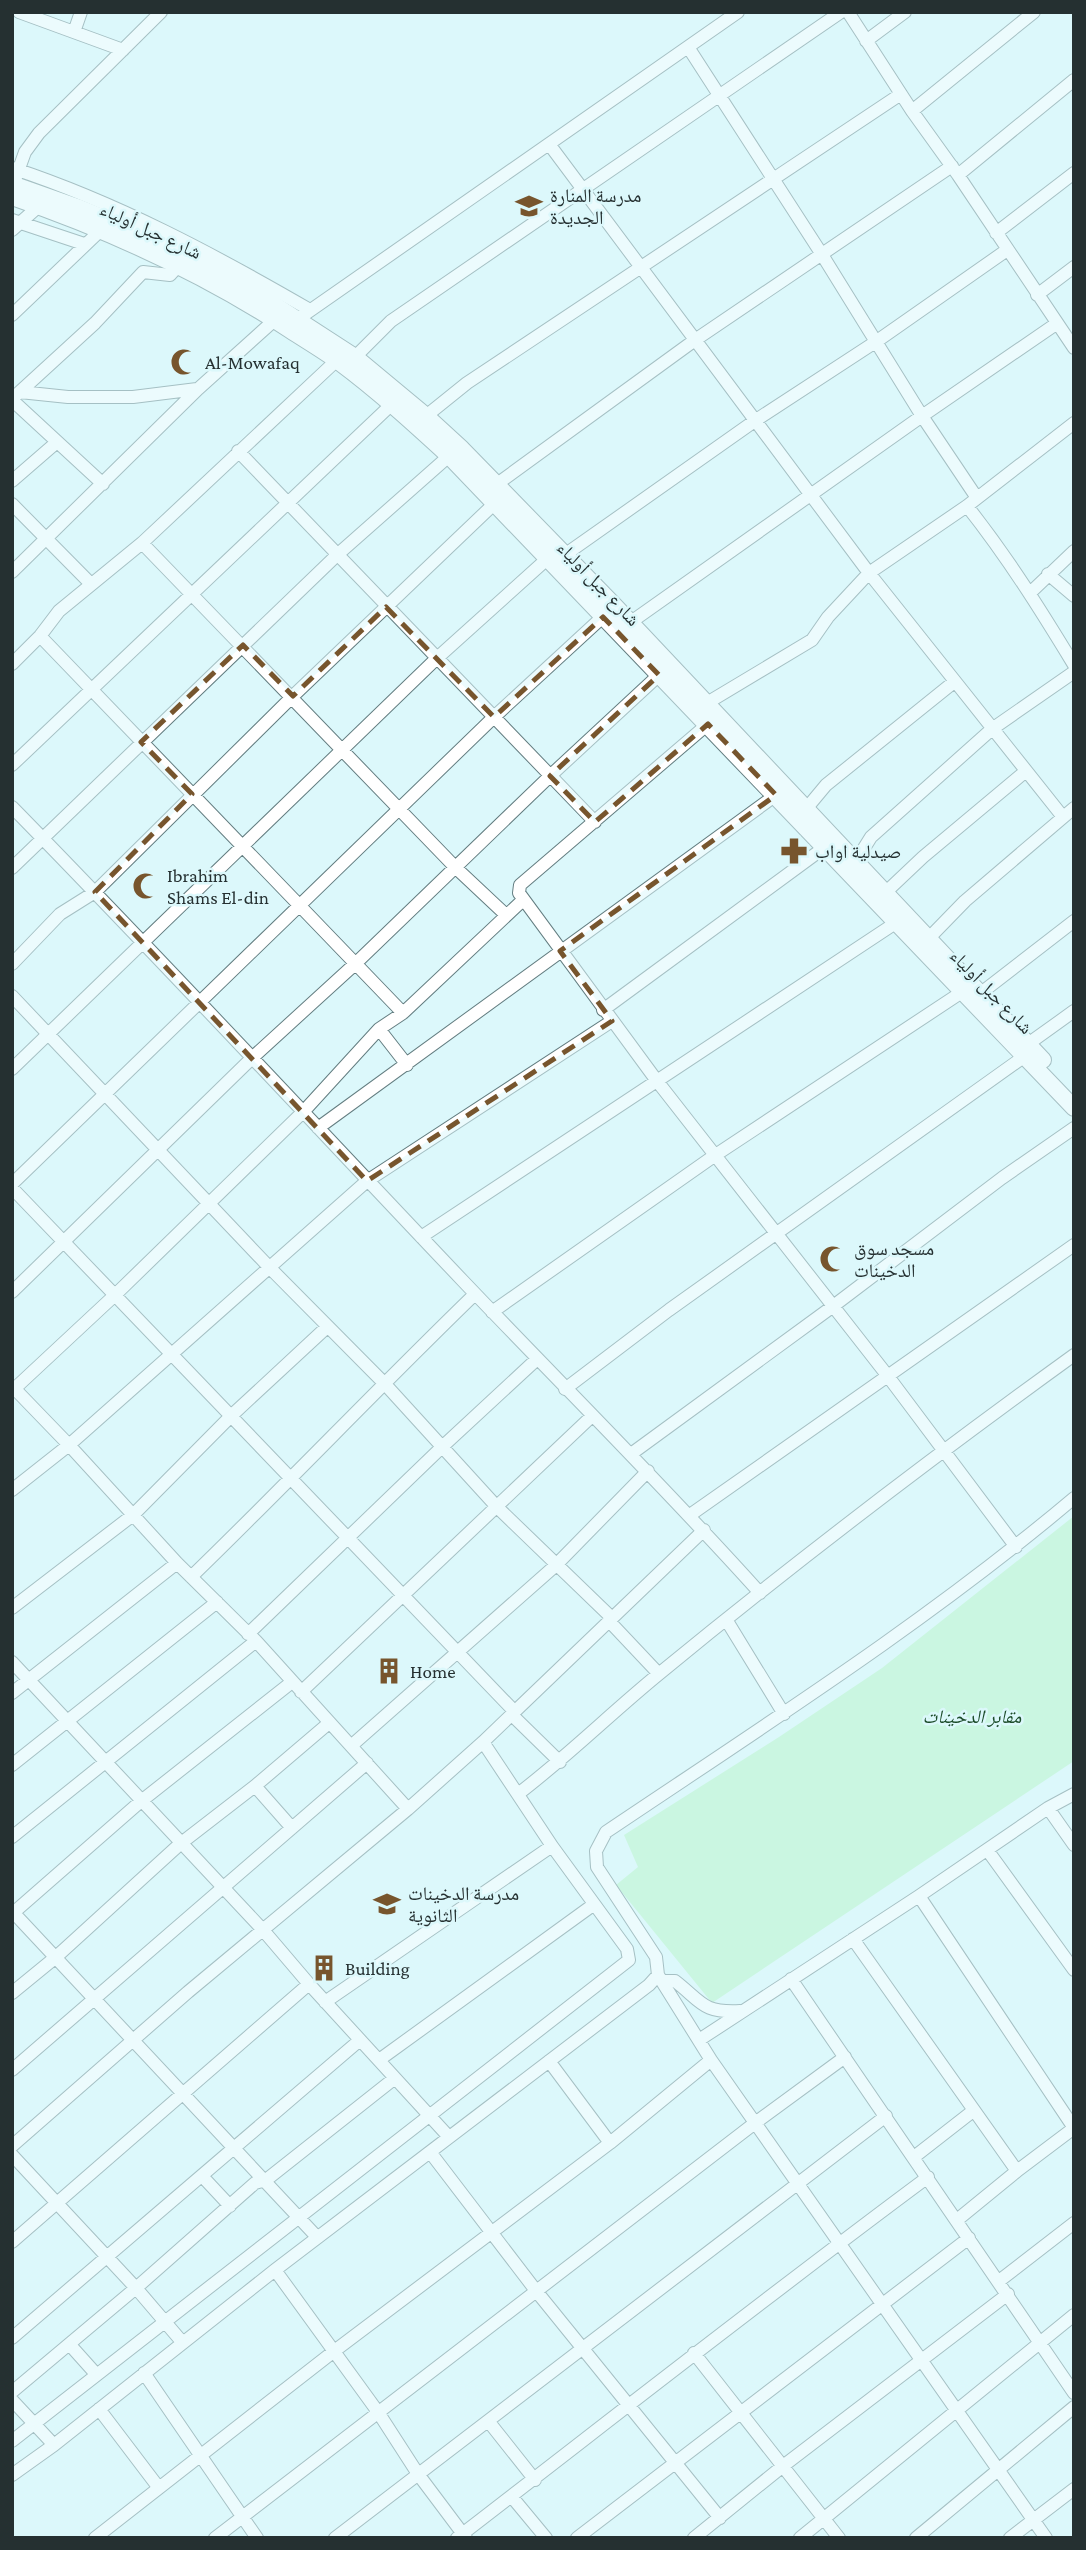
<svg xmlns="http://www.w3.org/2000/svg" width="1086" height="2550" font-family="'Crimson Pro','Noto Naskh Arabic',serif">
  <rect width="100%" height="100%" fill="#dcf8fb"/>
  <path fill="#b4f4c1" d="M1074 1516V1761L712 2003 616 1885 638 1867 624 1835 779 1737 882 1668Z"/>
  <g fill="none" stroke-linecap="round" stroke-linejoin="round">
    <g stroke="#637d80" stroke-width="14">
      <path id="minor" d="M19 12 123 50
        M848 12 912 111 958 175 1074 348
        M74 32 81 12
        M866 41 905 12
        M688 47 821 253 922 416 977 498
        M912 111 1034 12
        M549 144 869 573 1063 817
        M12 168C118 203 215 255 310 310
        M958 175 1074 80
        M16 177 25 152 39 133 161 12
        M12 220 84 244
        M12 230 39 206
        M996 233 1074 173
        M1037 295 1074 267
        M12 315 102 229
        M298 319 738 12
        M355 357 391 321 841 12
        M20 392 68 397H133L197 389
        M12 399 95 323 143 272 170 275 179 265
        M12 400 103 484
        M426 416 467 383 901 94
        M238 451 595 822
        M12 481 57 442
        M497 484 695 340 952 166
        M12 504 90 583
        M967 506C1008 558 1040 609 1074 665
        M142 543 456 868 506 915
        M566 554 756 420 877 341 1007 250
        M12 572 198 389 279 316
        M1048 574 1074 596
        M1031 592 1074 551
        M631 622 922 416 1056 324
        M40 636 403 1013
        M12 664 40 636 59 611 142 543 337 360
        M707 703 812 640 828 617 869 573 967 506 1074 423
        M708 724 520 885 519 893 657 1081 887 1375 1016 1547
        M12 765 392 404
        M12 807C165 963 313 1123 463 1281 562 1385 664 1486 760 1593
        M806 809 826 785 954 682
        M856 861 871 837 992 729 1074 672
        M12 868 337 555 449 456
        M886 892 923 857 1026 771
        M929 938 965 901 1074 808
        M12 964 60 914 95 892 293 696 494 504
        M981 993 1074 921
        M12 996 270 1268 384 1383 497 1507 612 1618
        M603 1010 825 847
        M379 1029 407 1065
        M1028 1044 1074 1011
        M12 1069 436 659 547 559
        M318 1128 776 795
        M12 1184 494 717 608 612
        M12 1188 515 1712
        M421 1237 897 922
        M12 1292 252 1058 355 964 550 776 659 675
        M492 1312 714 1156 962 992
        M12 1386 69 1445 177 1563 256 1641 408 1809
        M565 1389 669 1310 1025 1056
        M12 1391 115 1295 304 1111 379 1029 403 1013 523 900
        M631 1454 832 1307 1002 1178 1074 1128
        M12 1490 69 1445 367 1181 612 1021
        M690 1515 1074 1245
        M191 1577C287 1484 379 1387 475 1294
        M12 1608 133 1515 231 1416 327 1327
        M609 1621 659 1674
        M727 1621 784 1714
        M248 1634 442 1447 537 1359
        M12 1662 263 1930 309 1984 449 2137
        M301 1692 592 1416
        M12 1693 177 1563
        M512 1715 560 1762
        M351 1746 555 1566 648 1471
        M12 1765 217 1602
        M255 1786 292 1828
        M518 1794C568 1756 612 1712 660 1673 794 1563 933 1457 1074 1355
        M1048 1808 1074 1845
        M12 1837 256 1641
        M988 1851 1074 1970
        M919 1896 1074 2128
        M12 1911 317 2237
        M12 1914 140 1802 292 1682
        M853 1939 1017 2171
        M791 1979 1074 2393
        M663 1981H675C702 2002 702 2013 740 2011
        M12 1993 56 1957 180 1844 255 1786 329 1723
        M325 2002 552 1846
        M699 2040 919 1896 1048 1808 1074 1794
        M379 2060 593 1905
        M549 2061 610 2143
        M12 2070 367 1763
        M12 2146 188 1992 408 1809 483 1742 704 1530
        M430 2152 537 2292 720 2518
        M12 2155 136 2288 183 2343
        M914 2157 973 2111
        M202 2176 230 2206
        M957 2220 1017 2171 1074 2128
        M12 2242 309 1984
        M275 2270 378 2412 418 2474 466 2538
        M999 2281 1074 2223
        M12 2338 360 2040
        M70 2345 96 2374
        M694 2353 839 2538
        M144 2373 257 2538
        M12 2392 136 2288 255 2183 266 2180 395 2078
        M12 2400 54 2445
        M99 2409 159 2488
        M489 2422 535 2480
        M12 2441 629 1960 627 1949 552 1846 483 1742
        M12 2475 54 2445 275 2270 649 1985 658 1975
        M512 2497 546 2538
        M95 2538 333 2352 610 2143 711 2060
        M215 2538 755 2123 845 2057
        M335 2538 886 2116
        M457 2538C614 2417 769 2295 928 2177
        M577 2538 969 2238
        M694 2538 783 2466 1008 2294
        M800 2538 1074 2315
        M916 2538 1074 2407
        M1010 2538 1074 2489
        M1046 2538 711 2060 658 1975 656 1957 597 1867 596 1851 606 1832C765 1725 927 1622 1074 1498"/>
    </g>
    <g stroke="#637d80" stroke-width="18">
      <path id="major" d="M12 184 77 207 160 241 244 285 355 357 426 416 462 449 615 606 1043 1060
        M12 197C111 231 203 273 290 330 307 341 324 351 339 362 378 391 413 423 449 456L1074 1108"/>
    </g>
    <use href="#minor" stroke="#fff" stroke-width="12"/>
    <use href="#major" stroke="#fff" stroke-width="16"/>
  </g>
  <path d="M0 0H1086V2550H0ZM386 607 494 717 603 617 659 675 550 776 595 822 708 724 776 795 560 951 612 1021 367 1181 95 892 192 794 141 742 243 645 293 696Z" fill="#dcf8fb" fill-opacity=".55" fill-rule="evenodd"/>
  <path fill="none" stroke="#77552d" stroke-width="5" stroke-dasharray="14 9" stroke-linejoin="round" d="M386 607 494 717 603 617 659 675 550 776 595 822 708 724 776 795 560 951 612 1021 367 1181 95 892 192 794 141 742 243 645 293 696Z"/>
  <defs>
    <g id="school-bare" transform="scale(2.1)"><path d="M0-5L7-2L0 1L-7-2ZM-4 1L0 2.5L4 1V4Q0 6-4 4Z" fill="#77552d" stroke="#dcf8fb" stroke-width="2.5" paint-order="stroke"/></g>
    <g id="mosque-bare" transform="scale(2.1)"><path d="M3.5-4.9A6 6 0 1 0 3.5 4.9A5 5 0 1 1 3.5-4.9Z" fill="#77552d" stroke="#dcf8fb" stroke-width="2.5" paint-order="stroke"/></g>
    <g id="pharmacy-bare" transform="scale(2.1)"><path d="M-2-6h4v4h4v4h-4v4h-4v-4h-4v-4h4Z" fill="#77552d" stroke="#dcf8fb" stroke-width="2.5" paint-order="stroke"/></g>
    <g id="building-bare" transform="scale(2.1)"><path d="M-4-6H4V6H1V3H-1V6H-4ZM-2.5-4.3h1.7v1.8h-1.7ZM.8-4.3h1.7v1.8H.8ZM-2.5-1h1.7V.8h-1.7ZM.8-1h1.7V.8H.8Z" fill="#77552d" stroke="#dcf8fb" stroke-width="2.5" paint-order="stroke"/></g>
  </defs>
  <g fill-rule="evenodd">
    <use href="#school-bare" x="529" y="206"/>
    <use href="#mosque-bare" x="184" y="362"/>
    <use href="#pharmacy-bare" x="794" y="851"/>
    <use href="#mosque-bare" x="146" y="886"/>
    <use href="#mosque-bare" x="833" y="1259"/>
    <use href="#building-bare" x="389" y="1671"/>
    <use href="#school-bare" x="387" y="1904"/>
    <use href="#building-bare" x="324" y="1968"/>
  </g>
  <g text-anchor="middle" stroke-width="5" stroke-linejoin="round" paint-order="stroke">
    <g font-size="19" fill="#253031" stroke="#dcf8fb" text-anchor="start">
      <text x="550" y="202">مدرسة المنارة<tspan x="550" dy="22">الجديدة</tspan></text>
      <text x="205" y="369">Al-Mowafaq</text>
      <text x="815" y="858">صيدلية اواب</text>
      <text x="167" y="882">Ibrahim<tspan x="167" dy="22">Shams El-din</tspan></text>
      <text x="854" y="1255">مسجد سوق<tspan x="854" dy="22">الدخينات</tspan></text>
      <text x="410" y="1678">Home</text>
      <text x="408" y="1900">مدرسة الدخينات<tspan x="408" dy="22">الثانوية</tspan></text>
      <text x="345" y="1975">Building</text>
    </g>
    <g font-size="19" fill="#253031" stroke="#dcf8fb">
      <text transform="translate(151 230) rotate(25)" y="7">شارع جبل أولياء</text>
      <text transform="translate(599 583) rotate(46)" y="7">شارع جبل أولياء</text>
      <text transform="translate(992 991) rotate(46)" y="7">شارع جبل أولياء</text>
    </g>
    <g font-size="19" font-style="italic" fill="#1b4b29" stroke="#dcf8fb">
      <text x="972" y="1723">مقابر الدخينات</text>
    </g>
  </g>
  <rect width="1086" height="2550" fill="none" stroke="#253031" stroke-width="28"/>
</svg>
